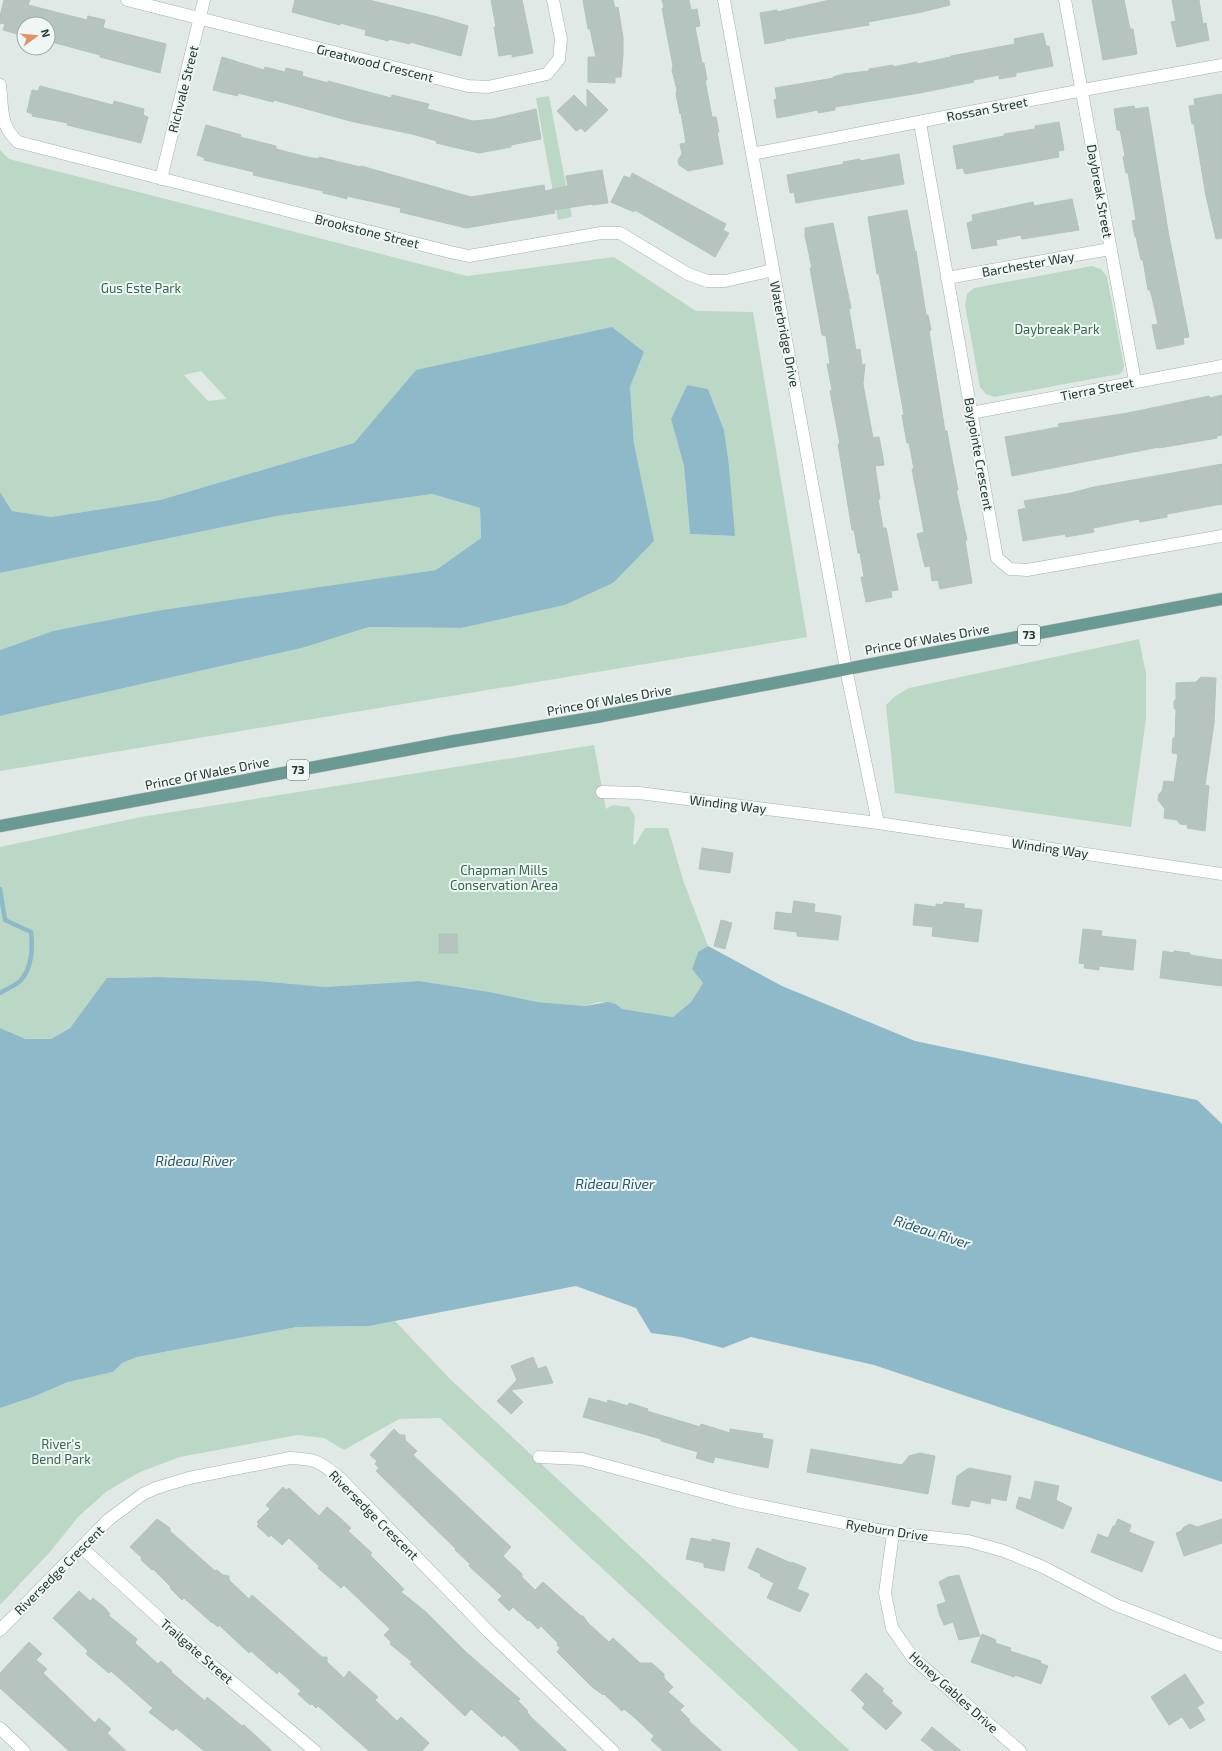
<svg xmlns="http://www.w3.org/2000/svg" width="1222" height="1751" font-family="'Exo 2',sans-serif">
  <rect width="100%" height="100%" fill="#e0e9e6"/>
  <path fill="#bbd8c7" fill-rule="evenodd" d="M549 96 572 217 558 220 536 98Z
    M0 150 9 159 467 276 614 257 696 311 753 312 807 637 0 771V716L302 648 369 627 461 628 565 605 613 583 634 444 630 387 644 352 416 370 354 443 160 500 51 517 12 511 0 492ZM201 371 227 399H226L208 401 184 375ZM687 385 708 389 724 430 729 465 734 536 690 534 684 466 671 419Z
    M1092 266 1101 269 1107 277 1124 366 1123 371 1120 374 994 397 986 394 980 387 965 305 967 294 974 288Z
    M432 494 480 508 481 538 436 570 53 631 0 650V573L277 516Z
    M1139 639 1146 674V719L1131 827 895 793 886 705 894 697 909 688Z
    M594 745 606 809 613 805 629 807 635 816 633 844 635 845 645 828H668L683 880 708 946 698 952 692 969 703 983 691 1002 673 1017 622 1009 616 1004 598 1002 585 1006 537 1002 490 992 419 981 324 987 260 981 159 977 108 978 70 1028 51 1039H26L0 1028V847L141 817Z
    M395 1321 450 1379 850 1751H799L440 1418 399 1419 344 1450 324 1438 297 1435 180 1457 140 1472 107 1491 78 1517 50 1552 0 1605V1408L33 1397 68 1382 113 1372 122 1363 137 1357 297 1327 369 1326Z"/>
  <path fill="#8eb9c9" d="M612 327 644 352 630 387 634 444 654 541 613 583 565 605 461 628 369 627 302 648 0 716V650L53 631 156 611 436 570 481 538 480 508 432 494 277 516 0 573V492L12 511 51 517 160 500 354 443 416 370Z
    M687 385 708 389 724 430 729 465 735 536 690 534 684 466 671 419Z
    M708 946 782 986 915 1041 1197 1100 1222 1124V1482L874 1365 751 1337 723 1348 681 1337 651 1333 636 1308 576 1286 369 1326 297 1327 137 1357 122 1363 113 1372 68 1382 33 1397 0 1408V1028L26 1039H51L70 1028 107 978 159 977 260 981 325 987 419 981 490 992 537 1002 585 1006 608 1002 616 1004 622 1009 673 1017 691 1002 703 983 692 969 698 952Z"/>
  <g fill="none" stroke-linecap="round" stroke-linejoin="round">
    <path stroke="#8eb9c9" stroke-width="4.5" d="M0 889 5 920 31 932C33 948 32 969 20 981 15 986 6 989 0 993"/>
  </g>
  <path fill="#b6c4c0" stroke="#b4c2be" d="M4 0H30L28 5 87 20 88 16 105 20 103 28 166 44 160 73 100 57V55L48 41V24H24V36L3 30 5 24 0 23V16Z
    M295 0H369L438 17 468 26 461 56 410 42V44L389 39 388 41 381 39 365 35 366 30 340 23V25L292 12Z
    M491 0H522L533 53 512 57V54L499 56 494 27H496Z
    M583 0H613L615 8 618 7 623 37V55L621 77H615V83L588 82V57H596L590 29H588Z
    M662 0H689L691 10 697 9 700 26 695 27 702 63H704L707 80H705L712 117H716L719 132H717L723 164 688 171 679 165 678 160 682 154 680 144 686 143 681 113 680 114 676 94 677 90 672 70 673 66 662 8H664Z
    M830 0H949L950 5 922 12 868 22 869 25 785 39V40L765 44 760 13 777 10V12Z
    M1092 0H1124L1130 29H1133L1137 54 1103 60Z
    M1172 0H1199L1203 24 1206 23 1209 40 1177 47 1171 22 1176 21Z
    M1043 33 1046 46H1049L1053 66 1016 73V76L999 79V75L973 80 974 82 920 93 835 107V110L818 113V110L777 118 774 100 777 99 775 88 834 78 833 77 843 74 869 71V69L893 65V67L917 62V64L951 57V56L1015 44 1014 39Z
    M222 57 264 70 265 67 285 72 286 68 303 72 302 76 328 83V81L391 98 392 95 429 104 427 109 473 121 493 119 536 109 541 139 511 145V147L479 153 436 143 437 141 412 134 350 121 274 100 273 102 238 93V96L213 90Z
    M40 86 113 105 114 101 144 109 143 115 148 117 141 143 67 125 68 123 32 116 33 114 27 112 32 90 38 91Z
    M587 89 608 110 585 132 581 128 576 131 557 111 574 95 587 108Z
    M1222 94V238L1216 239 1206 196 1194 124H1192L1189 106 1195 105 1194 99Z
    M1134 106 1135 109 1148 107 1168 231 1189 337 1183 338 1184 344 1160 349H1157L1152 325 1158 324 1152 297 1150 290H1148L1143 260H1141L1136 237H1135L1132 221 1136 220 1134 207 1128 173H1126L1123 157 1125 156 1120 130H1117L1114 109Z
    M1059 122 1064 150 1058 151 1059 157 965 174 963 168 957 169 953 146 1004 136V134L1035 129V126Z
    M206 125 241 135 240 137 276 146V149L307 157 319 159V157L360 167 361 166 471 197 544 185 545 191 568 186 566 176 602 170 608 203 592 205V204L554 210 555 213 466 228 400 212 401 208 347 196V199L340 197 323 193V191L253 175 254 172 204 160 205 158 197 155Z
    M899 154 904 184 796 203 794 192 790 193 787 175 844 164 843 162 860 159V161Z
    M632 173 726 224 723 230 729 233 715 257 635 210 634 212 627 209 611 202 624 176 630 178Z
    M1072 199 1079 230 1022 239 1021 235 996 240 997 245 972 249 967 223 973 221 972 215 1033 202 1034 206Z
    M907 210 915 252 916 251 926 315H928L931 330 929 331 945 431H947L949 443 958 490H956L967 540H965L972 583 940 589 938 580 932 581 930 566 925 567 917 534 924 532 912 469H914L909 443H907L902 415H904L879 274H877L868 217Z
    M833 223 851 308 849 309 856 350 860 349 862 365 865 364 863 384 873 438 879 437 882 452 884 465 875 466 880 499H878L883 528H886L898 590 891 591 892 597 866 602 861 577H864L860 553H858L854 530H852L838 444H840L830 391 832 390 827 364H830L826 336 822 335 810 268H812L805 236V228Z
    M1222 395V435L1217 436V438L1159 448V447L1012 476 1005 437 1059 427 1058 424 1128 413 1209 396 1210 398Z
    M1222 464V504L1167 514V517L1140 522 1139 519 1093 528 1094 532 1066 537 1065 534 1023 541 1018 510 1026 508 1024 501 1071 493 1094 487Z
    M1201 677 1216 678 1214 723 1205 785 1209 786 1205 831 1187 828 1188 825 1180 824 1177 820 1164 818 1165 809 1158 800 1159 794 1162 791 1164 781 1174 782 1178 754 1172 753 1173 738H1175L1176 710 1174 708V701L1176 699V683L1196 682Z
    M702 848 733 853 730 873 699 869Z
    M794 901 815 904 814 912 841 916 838 940 797 936V932L774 929 776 912 792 914Z
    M944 902 964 904V908L982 910 978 942 932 936 933 927 913 925 915 904 936 907V904L943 905Z
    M721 920 732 923 725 949 714 946Z
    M1083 929 1102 931 1101 936 1136 940 1133 970 1099 966V970L1084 968 1085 964 1079 963Z
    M439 934H457L458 953H439Z
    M1163 951 1174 953V951L1190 953V955L1222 960V986L1160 978Z
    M533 1357 538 1369 546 1366 553 1383 511 1390 523 1402 511 1414 497 1401 517 1380 511 1366Z
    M589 1398 607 1403 608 1400 628 1406 629 1403 648 1409 647 1411 700 1427 701 1424 730 1433V1429L763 1434 762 1438 773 1440 768 1468 715 1457 713 1463 696 1458 698 1452 661 1441V1439L583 1417Z
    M394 1429 400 1435H405V1440L417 1451 413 1455 511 1547 503 1556 522 1574V1577L535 1590 543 1582 581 1616H583L588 1623 609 1642 613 1638 640 1663H652L664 1674V1678L673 1687 668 1692 684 1706 680 1710 690 1720 689 1721 722 1751H663L651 1740 654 1736 634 1717 624 1709 622 1711 604 1694 603 1695 591 1686 557 1652 560 1648 557 1645 558 1643 541 1626 538 1629 529 1620 528 1621 513 1607 509 1611 498 1600 502 1596 469 1566 470 1564 455 1550 456 1549 376 1471 379 1468 375 1464 377 1461 370 1455Z
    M811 1449 902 1465 909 1456 920 1453 935 1456 928 1494 807 1472Z
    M969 1468 1011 1476 1006 1501 991 1498 990 1504 971 1500 969 1507 952 1504 957 1476Z
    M1035 1481 1059 1486 1056 1500 1072 1508 1063 1529 1016 1508 1019 1497 1031 1500Z
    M283 1487 286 1490 289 1488 319 1516 327 1507 338 1516 351 1528 348 1531 372 1553 370 1555 404 1589 401 1592 426 1612 467 1653 520 1699 518 1701 528 1711 527 1712 531 1717 567 1751H521L504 1735 502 1737 471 1709 465 1716 410 1664 412 1662 390 1644 391 1642 384 1635 390 1629 344 1585 341 1588 318 1568 319 1566 289 1538 282 1545 271 1535 269 1537 257 1526 259 1524 257 1522 270 1509 266 1505Z
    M157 1519 170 1528V1531L215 1571 217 1570 223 1575 229 1576V1580L249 1599 252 1595 322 1657H327V1662L344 1678 349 1671 378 1697 375 1700 397 1721 401 1717 429 1743 422 1751H369L318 1706 316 1708 312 1704 310 1705 298 1694 301 1691 279 1671 277 1674 251 1651 249 1653 219 1625 218 1627 212 1622V1623L184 1598 182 1600 170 1588 171 1587 153 1569 152 1570 141 1560 142 1558 130 1547Z
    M1118 1519 1131 1525 1129 1532 1154 1542 1142 1572 1091 1552 1098 1534 1108 1538 1113 1526H1115Z
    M1222 1519V1543L1184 1556 1176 1533 1181 1531 1184 1527 1190 1524 1197 1527Z
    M691 1538 712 1542V1539L730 1543 724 1571 704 1567V1563L686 1559Z
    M757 1548 791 1563 792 1562 806 1568 797 1589 809 1594 800 1612 767 1598 774 1583 760 1576 761 1574 748 1568Z
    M959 1575 980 1636 959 1640 953 1622 944 1625 940 1616 937 1605 946 1602 939 1582 948 1577Z
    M79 1591 90 1601 93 1598 105 1608 110 1614 108 1615 137 1639 135 1643 158 1664 161 1661 172 1671 171 1672 205 1701 207 1697 242 1726 244 1725 272 1751H204L176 1728 173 1731 149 1712 153 1708 111 1671 109 1673 86 1654 88 1651 53 1618Z
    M982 1634 996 1640 995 1643 1011 1648 1010 1651 1041 1661 1040 1663 1048 1666 1041 1684 1015 1675 1014 1677 971 1662Z
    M29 1642 42 1654 36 1660 47 1669 43 1673 95 1723 99 1718 111 1729 107 1733 126 1751H69L0 1688V1673Z
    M866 1673 884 1689 882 1691 893 1701 891 1703 902 1713 886 1730 862 1708 865 1704 851 1690Z
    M1185 1674 1204 1703 1197 1707 1205 1720 1190 1729 1182 1717 1169 1725 1151 1697Z
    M932 1727 961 1751H935L921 1740Z"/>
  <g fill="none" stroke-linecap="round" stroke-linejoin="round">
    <g stroke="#a4b0ad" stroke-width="13">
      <path id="minor" d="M127 0 468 86 488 87 547 74 559 59 561 39 553 0
        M1065 0 1135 381
        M0 85C3 111 0 126 18 142L450 252 469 256 601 233H620L688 274 707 281H725L773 270
        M920 123 997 558 1010 569 1027 570 1222 536
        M752 154 1083 90 1222 65
        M161 179 204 0
        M947 278 1110 249
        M971 413 1222 366
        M846 669 878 823
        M602 792 639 793 878 823 1222 874
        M539 1457 582 1459 737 1501 893 1533 968 1541 1004 1551 1043 1567 1116 1605 1222 1646
        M893 1533 885 1593 892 1628 913 1658 1020 1751
        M82 1548 202 1657 315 1751
        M0 1630 108 1520 143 1494 156 1488 189 1478 290 1458C316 1459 318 1461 339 1477L489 1632 613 1751
        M0 1728 24 1751"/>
    </g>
    <g stroke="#a4b0ad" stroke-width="13">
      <path id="tertiary" d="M724 0 846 669"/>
    </g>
    <g stroke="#bdc3c2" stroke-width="13">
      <path id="primary" d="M0 826 454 741 597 717 883 662 1222 599"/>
    </g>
    <use href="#minor" stroke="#fff" stroke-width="12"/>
    <use href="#tertiary" stroke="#fff" stroke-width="12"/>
    <use href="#primary" stroke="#6a9a93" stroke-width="12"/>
  </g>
  <g text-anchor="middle" stroke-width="4" stroke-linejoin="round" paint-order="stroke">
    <g fill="#f0f6f4" stroke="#60716e" stroke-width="1">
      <rect x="1018" y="625" width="22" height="20" rx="3"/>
      <rect x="287" y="760" width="22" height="20" rx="3"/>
    </g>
    <g font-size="12" font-weight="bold" fill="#233835">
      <text x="1029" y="639">73</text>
      <text x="298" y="774">73</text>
    </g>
    <g font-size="13" fill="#233835" stroke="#f0f6f4">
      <text transform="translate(375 63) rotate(14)" y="5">Greatwood Crescent</text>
      <text transform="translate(183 89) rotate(-76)" y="5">Richvale Street</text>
      <text transform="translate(987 109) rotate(-11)" y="5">Rossan Street</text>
      <text transform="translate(1100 191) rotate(80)" y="5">Daybreak Street</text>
      <text transform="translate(367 231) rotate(14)" y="5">Brookstone Street</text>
      <text transform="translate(1028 264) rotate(-10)" y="5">Barchester Way</text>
      <text transform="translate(785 334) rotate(79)" y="5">Waterbridge Drive</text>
      <text transform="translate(1097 389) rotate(-11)" y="5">Tierra Street</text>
      <text transform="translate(979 454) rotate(80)" y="5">Baypointe Crescent</text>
      <text transform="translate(927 639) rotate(-10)" y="5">Prince Of Wales Drive</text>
      <text transform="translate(609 700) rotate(-10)" y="5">Prince Of Wales Drive</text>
      <text transform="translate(207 773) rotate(-11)" y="5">Prince Of Wales Drive</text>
      <text transform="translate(728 804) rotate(7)" y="5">Winding Way</text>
      <text transform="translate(1050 848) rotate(8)" y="5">Winding Way</text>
      <text transform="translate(374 1515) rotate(45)" y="5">Riversedge Crescent</text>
      <text transform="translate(887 1530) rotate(9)" y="5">Ryeburn Drive</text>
      <text transform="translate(59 1570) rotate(-45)" y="5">Riversedge Crescent</text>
      <text transform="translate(197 1651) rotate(41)" y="5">Trailgate Street</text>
      <text transform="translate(954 1692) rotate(42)" y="5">Honey Gables Drive</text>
    </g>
    <g font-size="13" fill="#326a4e" stroke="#f0f6f4">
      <text x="141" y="293">Gus Este Park</text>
      <text x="1057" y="334">Daybreak Park</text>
      <text x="504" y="875">Chapman Mills<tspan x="504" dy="15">Conservation Area</tspan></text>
      <text x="61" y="1449">River's<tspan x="61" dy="15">Bend Park</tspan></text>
    </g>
    <g font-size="14" font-style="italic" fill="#24586d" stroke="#f0f6f4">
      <text x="195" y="1166">Rideau River</text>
      <text x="615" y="1189">Rideau River</text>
      <text transform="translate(932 1232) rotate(18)" y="5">Rideau River</text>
    </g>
  </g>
  <g transform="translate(36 36) rotate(74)"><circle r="19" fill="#f0f6f4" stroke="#9eaaa8"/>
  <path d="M0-3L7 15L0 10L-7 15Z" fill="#e29366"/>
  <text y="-6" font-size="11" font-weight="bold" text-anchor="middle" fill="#233835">N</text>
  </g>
</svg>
